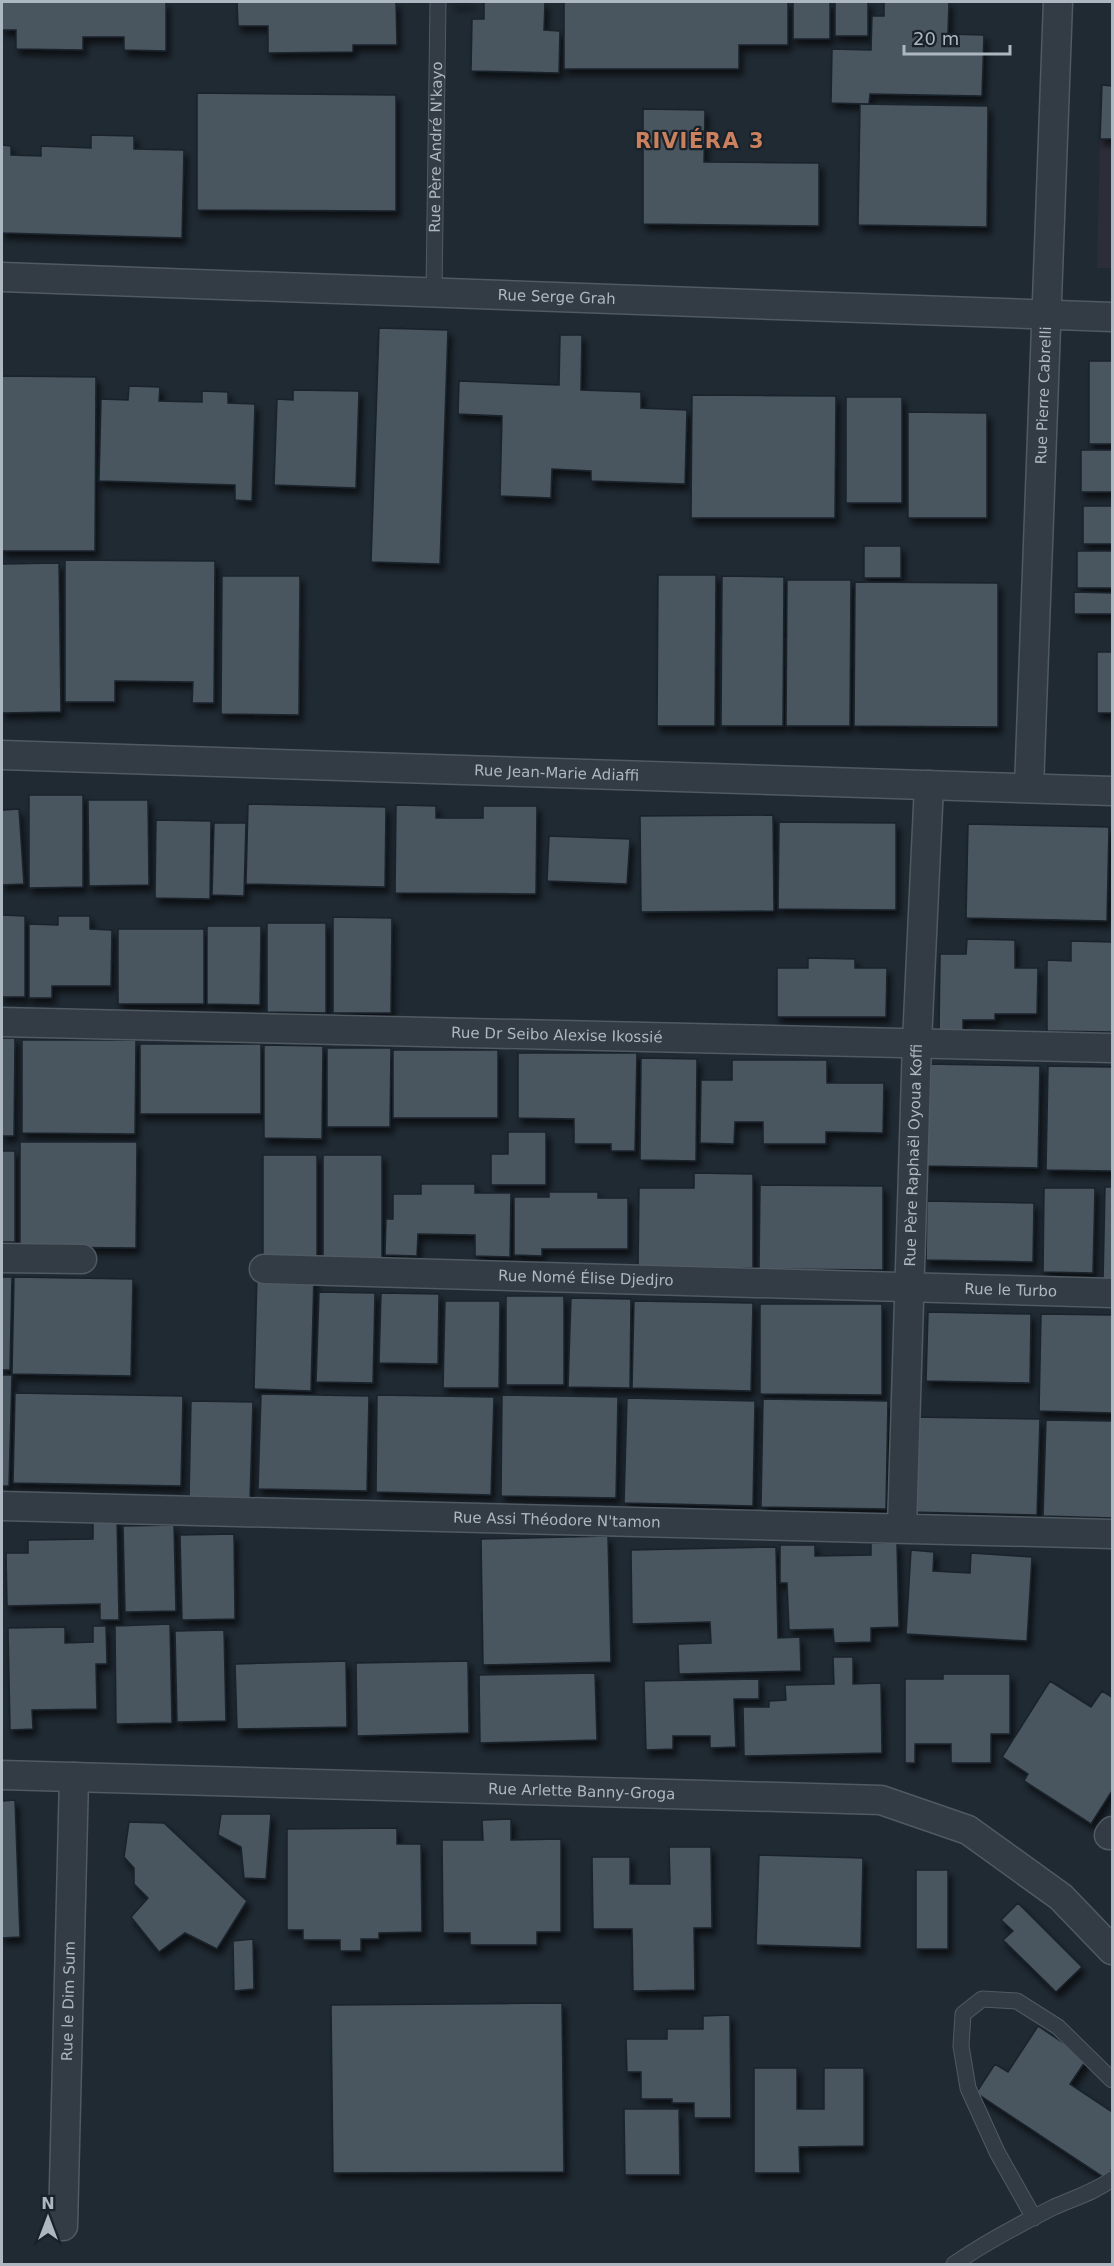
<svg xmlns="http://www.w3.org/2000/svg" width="1114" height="2266" font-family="'DejaVu Sans',sans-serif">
  <defs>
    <filter id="shadow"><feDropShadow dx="3.5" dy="6" stdDeviation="3" flood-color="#0009"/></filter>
  </defs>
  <rect width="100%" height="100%" fill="#202a33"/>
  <path fill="#2d2d39" d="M1100 139H1112V268H1097Z"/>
  <path fill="#48555f" stroke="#1a232b" stroke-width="1.5" filter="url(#shadow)" d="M2 2H166V51L124 50V37H83V50L16 49V30H2Z
    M237 2H396L397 45H353V52L268 53V26H238Z
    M452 2H472V3L452 4Z
    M484 2H545L544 30 560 31 559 73 471 71 472 19H484Z
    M564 2H788V45H739V69H564Z
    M793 2H830V39H793Z
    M835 2H868V36H835Z
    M884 2H949L948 34 984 35 982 96 870 94 869 104 831 103 832 49 871 50 872 16H884Z
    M1102 85 1112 86V139H1100Z
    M197 93 396 95V211L197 210Z
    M860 104 988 106 987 227 858 225Z
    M643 109 705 110 704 162 819 163V226L643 224Z
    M91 135 134 136V149L184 150 182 238 2 233V145L11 146V155L41 156V146L91 148Z
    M379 328 448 330 440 564 371 562Z
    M560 335H582L581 390 641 392V408L687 410 685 484 591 481V471L552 469 551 498 500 496 502 416 458 414 459 381 559 385Z
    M1089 361H1112V444H1089Z
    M2 376 96 377 95 551H2Z
    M129 386 160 387 159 401 202 402V391L228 392V403L255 404 252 501 235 500V485L99 481 101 399 128 400Z
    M293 390 359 391 356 488 274 485 277 399 293 400Z
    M692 395 836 396 835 518H691Z
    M846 397H902V503H846Z
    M908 412 987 413V518H908Z
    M1081 450H1112V492H1081Z
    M1083 506H1112V544H1083Z
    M864 546H901V578H864Z
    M1077 551H1112V588H1077Z
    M65 560 215 561 214 703H192L193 682 115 681V702H65Z
    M59 563 61 712 2 713V564Z
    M658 575H716L715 726H657Z
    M222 576H300L299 715 221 714Z
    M722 576 784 577 783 726H721Z
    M787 580H851L850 726H786Z
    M855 582 998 583V727L854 726Z
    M1074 592 1112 593V614H1074Z
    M1097 652H1112V713H1097Z
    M29 795H83V887L29 888Z
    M88 800H148L149 885 89 886Z
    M248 804 386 807 385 887 246 884Z
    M396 805 436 806V818H483V806H537L536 894 395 893Z
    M19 809 24 884 2 885V810Z
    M773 815 774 911 641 912 640 816Z
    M156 820 211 821 210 899 155 898Z
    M779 822 896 823V910L778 909Z
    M214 823H246L244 896 212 895Z
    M968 824 1109 827 1107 921 966 918Z
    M549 836 630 839 627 884 547 881Z
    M2 915 25 916V997H2Z
    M58 916H90V929L112 930 111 986H52V998H29V924L58 925Z
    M333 917 392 918 391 1013H333Z
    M267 923H326V1013L267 1012Z
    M207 926H261L260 1005 207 1004Z
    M118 929H204V1004H118Z
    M967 939 1015 940V968H1038L1037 1014H995V1020H963V1031H939L940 954H966Z
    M1071 941 1112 942V1032L1047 1031V960L1071 961Z
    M808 958 855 959V968H887L886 1017H777V968H808Z
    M2 1038H15L14 1136H2Z
    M22 1040H136L135 1134 22 1133Z
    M140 1044H261V1114H140Z
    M264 1045 323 1046 322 1139 264 1138Z
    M327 1048H391L390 1127H327Z
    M393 1050H498V1118H393Z
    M518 1053H637L635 1151H611V1144H574V1119L518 1118Z
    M641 1058 697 1059 696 1161 640 1160Z
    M732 1060H827V1083H884L883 1133 826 1132V1144H763V1122H735L734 1144 700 1143 701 1080H732Z
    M928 1064 1040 1066 1038 1168 925 1166Z
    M1048 1066 1112 1067V1171L1046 1170Z
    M508 1132H546V1185H491V1154H508Z
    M20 1142H137L136 1248 20 1247Z
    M2 1151H15V1242H2Z
    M263 1155H317V1257H263Z
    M323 1155H382V1260L323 1259Z
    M694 1173 753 1174V1268H638L639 1188H694Z
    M421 1184H475V1193H511L510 1257 475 1256V1235L418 1234 417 1256 385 1255 386 1219H393V1194H421Z
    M760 1185 883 1186V1270L759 1269Z
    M1105 1187H1112V1281H1103Z
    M1044 1188H1095L1093 1273 1043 1272Z
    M549 1192H598V1198H628V1249H542V1256L514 1255V1197H549Z
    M927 1201 1034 1203 1033 1262 926 1260Z
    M257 1274 314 1275 311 1391 254 1389Z
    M2 1277H12L10 1370H2Z
    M14 1277 133 1279 131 1376 12 1374Z
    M319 1292 375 1293 373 1383 316 1382Z
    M381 1293 439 1294 438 1364 379 1363Z
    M506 1296H564V1385H506Z
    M571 1298 631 1299 630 1388 568 1387Z
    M445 1301H500L499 1388H443Z
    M634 1301 753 1303 751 1391 632 1388Z
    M760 1304H882V1395L760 1394Z
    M928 1312 1031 1314 1030 1383 926 1381Z
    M1041 1314 1112 1315V1413L1039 1411Z
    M2 1375H12L9 1486H2Z
    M15 1393 183 1396 181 1486 13 1483Z
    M261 1394 369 1396 367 1491 258 1489Z
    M377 1395 494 1397 491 1495 376 1492Z
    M502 1395 618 1397 616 1498 501 1496Z
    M627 1398 755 1401 753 1506 624 1503Z
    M763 1399 888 1401 886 1509 761 1507Z
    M191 1401 253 1402 250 1499 189 1498Z
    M911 1417 1040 1419 1037 1515 909 1512Z
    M1046 1420 1112 1421V1518L1043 1516Z
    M117 1518 119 1620H100V1604L7 1606 6 1553H28V1540L93 1539V1519Z
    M174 1525 176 1611 125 1612 123 1526Z
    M234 1534 235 1619 182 1620 180 1535Z
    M608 1536 611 1662 483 1665 481 1539Z
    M871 1543H897L899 1627 871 1628V1642L834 1643 833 1629 789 1630 787 1583H780V1545H815V1556L871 1555Z
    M776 1547 778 1638 800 1637 801 1671 679 1674 678 1644 711 1643 710 1622 632 1624 631 1550Z
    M911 1550 934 1552 933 1571 970 1573 971 1553 1032 1557 1027 1641 906 1634Z
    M170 1624 172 1723 116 1724 115 1626Z
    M93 1626H106L107 1664H96L97 1709 32 1710 33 1729 10 1730 8 1628 65 1627V1643L93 1642Z
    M224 1630 226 1721 177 1722 175 1631Z
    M833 1657H853V1684L881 1683 882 1753 744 1756 743 1707H769V1701L786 1700 785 1685 834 1684Z
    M346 1661 347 1727 237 1729 235 1664Z
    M468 1661 469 1733 357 1736 356 1663Z
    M595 1673 597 1740 480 1743 479 1675Z
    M943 1674H1010V1734H991V1763H951V1744H915V1763H905V1679H943Z
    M759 1679V1699H734L736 1747 710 1748V1736H673V1749L646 1750 644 1681Z
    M1050 1681 1091 1707 1102 1691 1112 1697V1791L1091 1824 1024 1781 1028 1774 1002 1757Z
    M15 1800 20 1937 2 1938V1801Z
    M221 1814H271L266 1879 244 1878 241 1847 218 1835Z
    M511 1819V1840L561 1839V1932H537V1945H470V1933H443L442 1840H483L482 1820Z
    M129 1822 164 1823 247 1901 217 1949 185 1933 159 1952 131 1917 148 1898 134 1884V1868L124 1857Z
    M397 1828V1844H421L422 1932 379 1933V1939H361V1951H340V1940H303V1930H287V1829Z
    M669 1847H711L712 1928H694L695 1990 633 1991 632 1929H593L592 1857H630V1884H670Z
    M759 1855 863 1858 861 1948 756 1945Z
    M916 1870H948V1949H916Z
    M1018 1903 1082 1967 1056 1992 1003 1940 1013 1931 1001 1920Z
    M253 1939 254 1989 234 1991 233 1941Z
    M562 2003 564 2172 333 2173 331 2005Z
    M730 2015 731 2118H694V2103H672V2099H641V2072H627L626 2039H667V2029H703V2016Z
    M1038 2026 1087 2059 1070 2084 1112 2112V2169L1106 2179 976 2093 995 2064 1008 2072Z
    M754 2068H797V2109H824V2068H864V2146L799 2147 800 2173H754Z
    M624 2109H679L680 2175H625Z"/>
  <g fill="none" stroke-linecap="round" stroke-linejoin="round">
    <g stroke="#505a62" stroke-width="17">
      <g id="service">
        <path id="s1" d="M434 291 438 2"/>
        <path d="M1034 2218 997 2152 968 2088 961 2046 963 2014 982 1999 1017 2001 1058 2027 1112 2080"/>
        <path d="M954 2264C986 2242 1020 2224 1054 2207 1074 2198 1095 2192 1112 2179"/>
      </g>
    </g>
    <g stroke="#505a62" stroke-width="31">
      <g id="minor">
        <path id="s2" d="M2 277 1112 317"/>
        <path id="s3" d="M2 755 1112 791"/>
        <path id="s4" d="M1029 788 1058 2"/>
        <path id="s5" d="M2 1022 1112 1048"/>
        <path d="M2 1258 82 1259"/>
        <path id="s6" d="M264 1269 1112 1293"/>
        <path id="s7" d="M2 1506 1112 1534"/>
        <path id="s8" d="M902 1527 917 1042 929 785"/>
        <path id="s9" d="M2 1775 881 1800 968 1830 1061 1897 1112 1950"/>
        <path d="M1109 1835 1112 1831"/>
        <path id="s10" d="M63 2226 74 1777"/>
      </g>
    </g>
    <use href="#service" stroke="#333c44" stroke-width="15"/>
    <use href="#minor" stroke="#333c44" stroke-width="28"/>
  </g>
  <g text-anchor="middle" stroke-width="4.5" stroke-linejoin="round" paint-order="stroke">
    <g font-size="15" fill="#adb7c1" stroke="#192129">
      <text dy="5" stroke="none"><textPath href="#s1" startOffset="144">Rue Père André N'kayo</textPath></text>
      <text dy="5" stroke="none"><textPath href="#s2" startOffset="555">Rue Serge Grah</textPath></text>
      <text dy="5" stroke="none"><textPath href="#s4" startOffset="393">Rue Pierre Cabrelli</textPath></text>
      <text dy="5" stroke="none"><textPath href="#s3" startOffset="555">Rue Jean-Marie Adiaffi</textPath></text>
      <text dy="5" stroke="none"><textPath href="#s5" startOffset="555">Rue Dr Seibo Alexise Ikossié</textPath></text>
      <text dy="5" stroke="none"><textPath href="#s8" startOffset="372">Rue Père Raphaël Oyoua Koffi</textPath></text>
      <text dy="5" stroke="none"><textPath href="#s6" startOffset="322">Rue Nomé Élise Djedjro</textPath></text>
      <text dy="5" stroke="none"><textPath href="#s6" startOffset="747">Rue le Turbo</textPath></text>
      <text dy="5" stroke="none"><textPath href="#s7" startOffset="555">Rue Assi Théodore N'tamon</textPath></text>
      <text dy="5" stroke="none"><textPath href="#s9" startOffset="580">Rue Arlette Banny-Groga</textPath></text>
      <text dy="5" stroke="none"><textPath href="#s10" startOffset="225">Rue le Dim Sum</textPath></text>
    </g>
    <g font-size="21" font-weight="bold" letter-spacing="1.5" fill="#cb815e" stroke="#192129">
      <text x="700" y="148">RIVIÉRA 3</text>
    </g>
  </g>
  <rect width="1114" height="2266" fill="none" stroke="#adb7c1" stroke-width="6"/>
  <g transform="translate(48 2218)" stroke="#192129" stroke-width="4.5" paint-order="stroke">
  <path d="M0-4.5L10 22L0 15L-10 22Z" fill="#adb7c1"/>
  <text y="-9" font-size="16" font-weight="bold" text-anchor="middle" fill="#adb7c1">N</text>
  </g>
  <path d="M904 45v9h106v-9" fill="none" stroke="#adb7c1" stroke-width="3"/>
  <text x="913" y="45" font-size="18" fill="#adb7c1" stroke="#192129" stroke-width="4.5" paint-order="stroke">20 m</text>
</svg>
